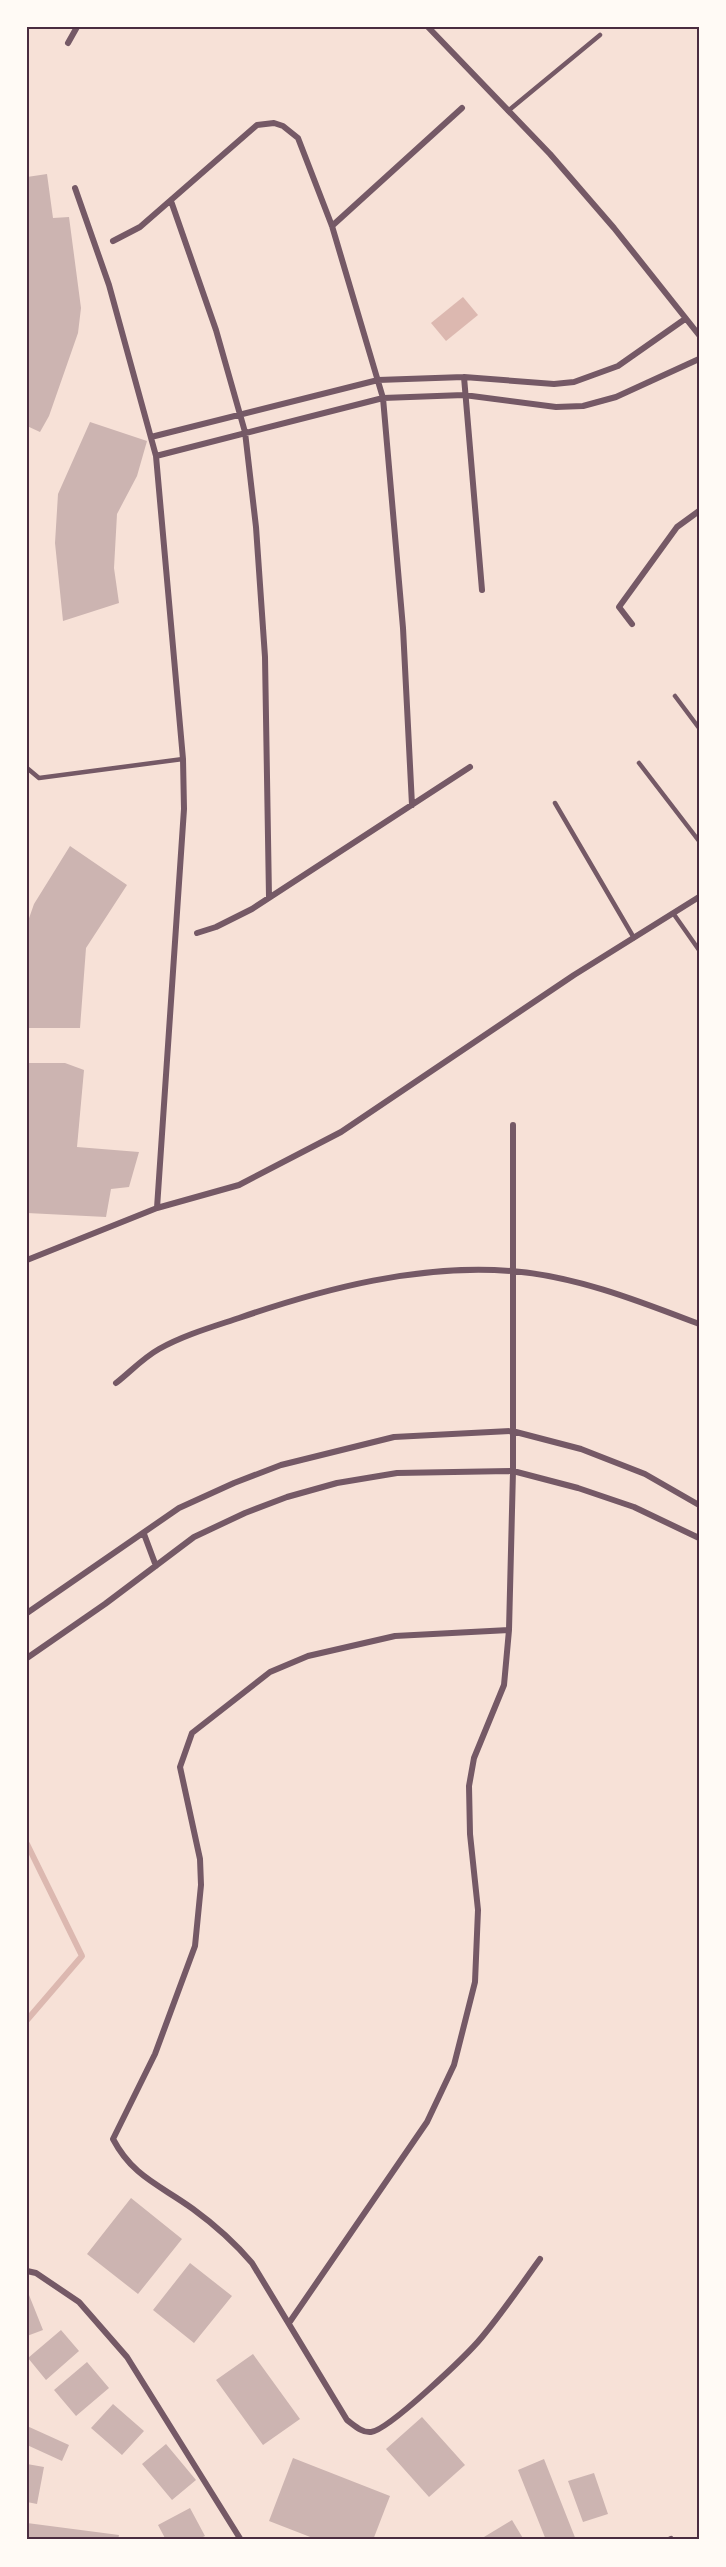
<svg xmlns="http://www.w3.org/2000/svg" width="726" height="2567" font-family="Rubik,sans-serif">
  <rect width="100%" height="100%" fill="#f7e1d7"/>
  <path fill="#dcb8b0" d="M463 297 478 315 446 341 431 323Z"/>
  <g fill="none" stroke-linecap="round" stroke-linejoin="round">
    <path stroke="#dcb8b0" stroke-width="6" d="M27 1844 82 1956 27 2020"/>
  </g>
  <path fill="#ccb4b1" d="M47 174 53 218 69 217 81 308 78 333 49 416 40 432 27 426V177Z
    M90 422 147 441 137 476 117 514 114 568 119 603 63 621 55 543 58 494Z
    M70 846 127 885 86 948 80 1028H27V924L34 904Z
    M27 1063H65L84 1070 77 1147 139 1152 129 1187 111 1189 106 1217 27 1213Z
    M131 2198 182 2239 138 2294 87 2254Z
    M190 2263 232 2296 194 2343 153 2310Z
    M29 2295 43 2330 27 2336V2296Z
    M61 2330 79 2351 46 2380 28 2358Z
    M253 2354 300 2419 263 2445 216 2380Z
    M87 2362 109 2388 76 2416 54 2390Z
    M113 2404 144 2431 122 2455 91 2428Z
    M422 2417 465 2465 429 2497 386 2449Z
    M27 2426 69 2445 62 2461 27 2445Z
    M166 2444 196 2480 172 2500 142 2464Z
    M293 2458 390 2496 373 2540H318L269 2521Z
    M544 2459 576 2540H546L518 2470Z
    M27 2464 44 2467 37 2504 27 2502Z
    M594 2473 608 2514 583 2522 568 2481Z
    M190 2508 205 2536 197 2540H166L158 2525Z
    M512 2520 524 2540H479Z
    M27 2523 119 2535 118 2540H27Z"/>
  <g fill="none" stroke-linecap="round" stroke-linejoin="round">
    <path stroke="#755966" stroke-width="4.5" d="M508 111 600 35
      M675 696 699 728
      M639 763 699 841
      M27 768 39 778 183 759
      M555 803 634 938
      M673 913 699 950"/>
    <path stroke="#755966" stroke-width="6" d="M428 27 550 154 614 228 699 335
      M68 43 77 27
      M75 188 109 285 156 456 183 759 184 809 157 1208
      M171 201 216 330 245 432 256 527 265 657 269 897
      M332 226 462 108
      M113 241 140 227 257 125 274 123 283 126 298 138 332 226 383 398 403 628 412 805
      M464 377 482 590
      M151 437 378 380 464 377 554 384 574 382 618 366 685 319
      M156 456 383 398 464 395 556 407 583 406 616 397 699 359
      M632 624 619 607 677 527 699 511
      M197 933 216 927 252 909 470 767
      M27 1260 157 1208 239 1185 341 1132 574 975 699 897
      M116 1383C130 1372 143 1358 159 1349 184 1335 212 1327 239 1318 326 1288 419 1264 511 1271 576 1276 639 1301 699 1324
      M144 1534 156 1566
      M27 1613 179 1508 234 1483 281 1465 394 1437 512 1431 581 1449 645 1474 699 1505
      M509 1630 395 1636 308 1656 270 1672 192 1733 180 1767 200 1859 201 1885 195 1946 155 2054 113 2139C133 2177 160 2185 193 2209 215 2225 235 2243 252 2263L347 2420C354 2425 362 2433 371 2432 389 2430 468 2354 482 2337 503 2312 521 2285 540 2259
      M27 1658 105 1604 194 1537 245 1513 287 1497 337 1483 397 1473 513 1471 578 1488 634 1507 699 1538
      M27 2271 36 2273 79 2302 127 2357 241 2540
      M289 2323 427 2122 454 2065 475 1982 478 1910 470 1834 469 1786 474 1758 504 1685 509 1630 513 1471V1125
      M669 2540 671 2539"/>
  </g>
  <rect width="726" height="2567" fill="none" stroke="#fffaf5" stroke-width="57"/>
  <rect x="28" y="28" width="670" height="2510" fill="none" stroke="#4a2c40" stroke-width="2"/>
</svg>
